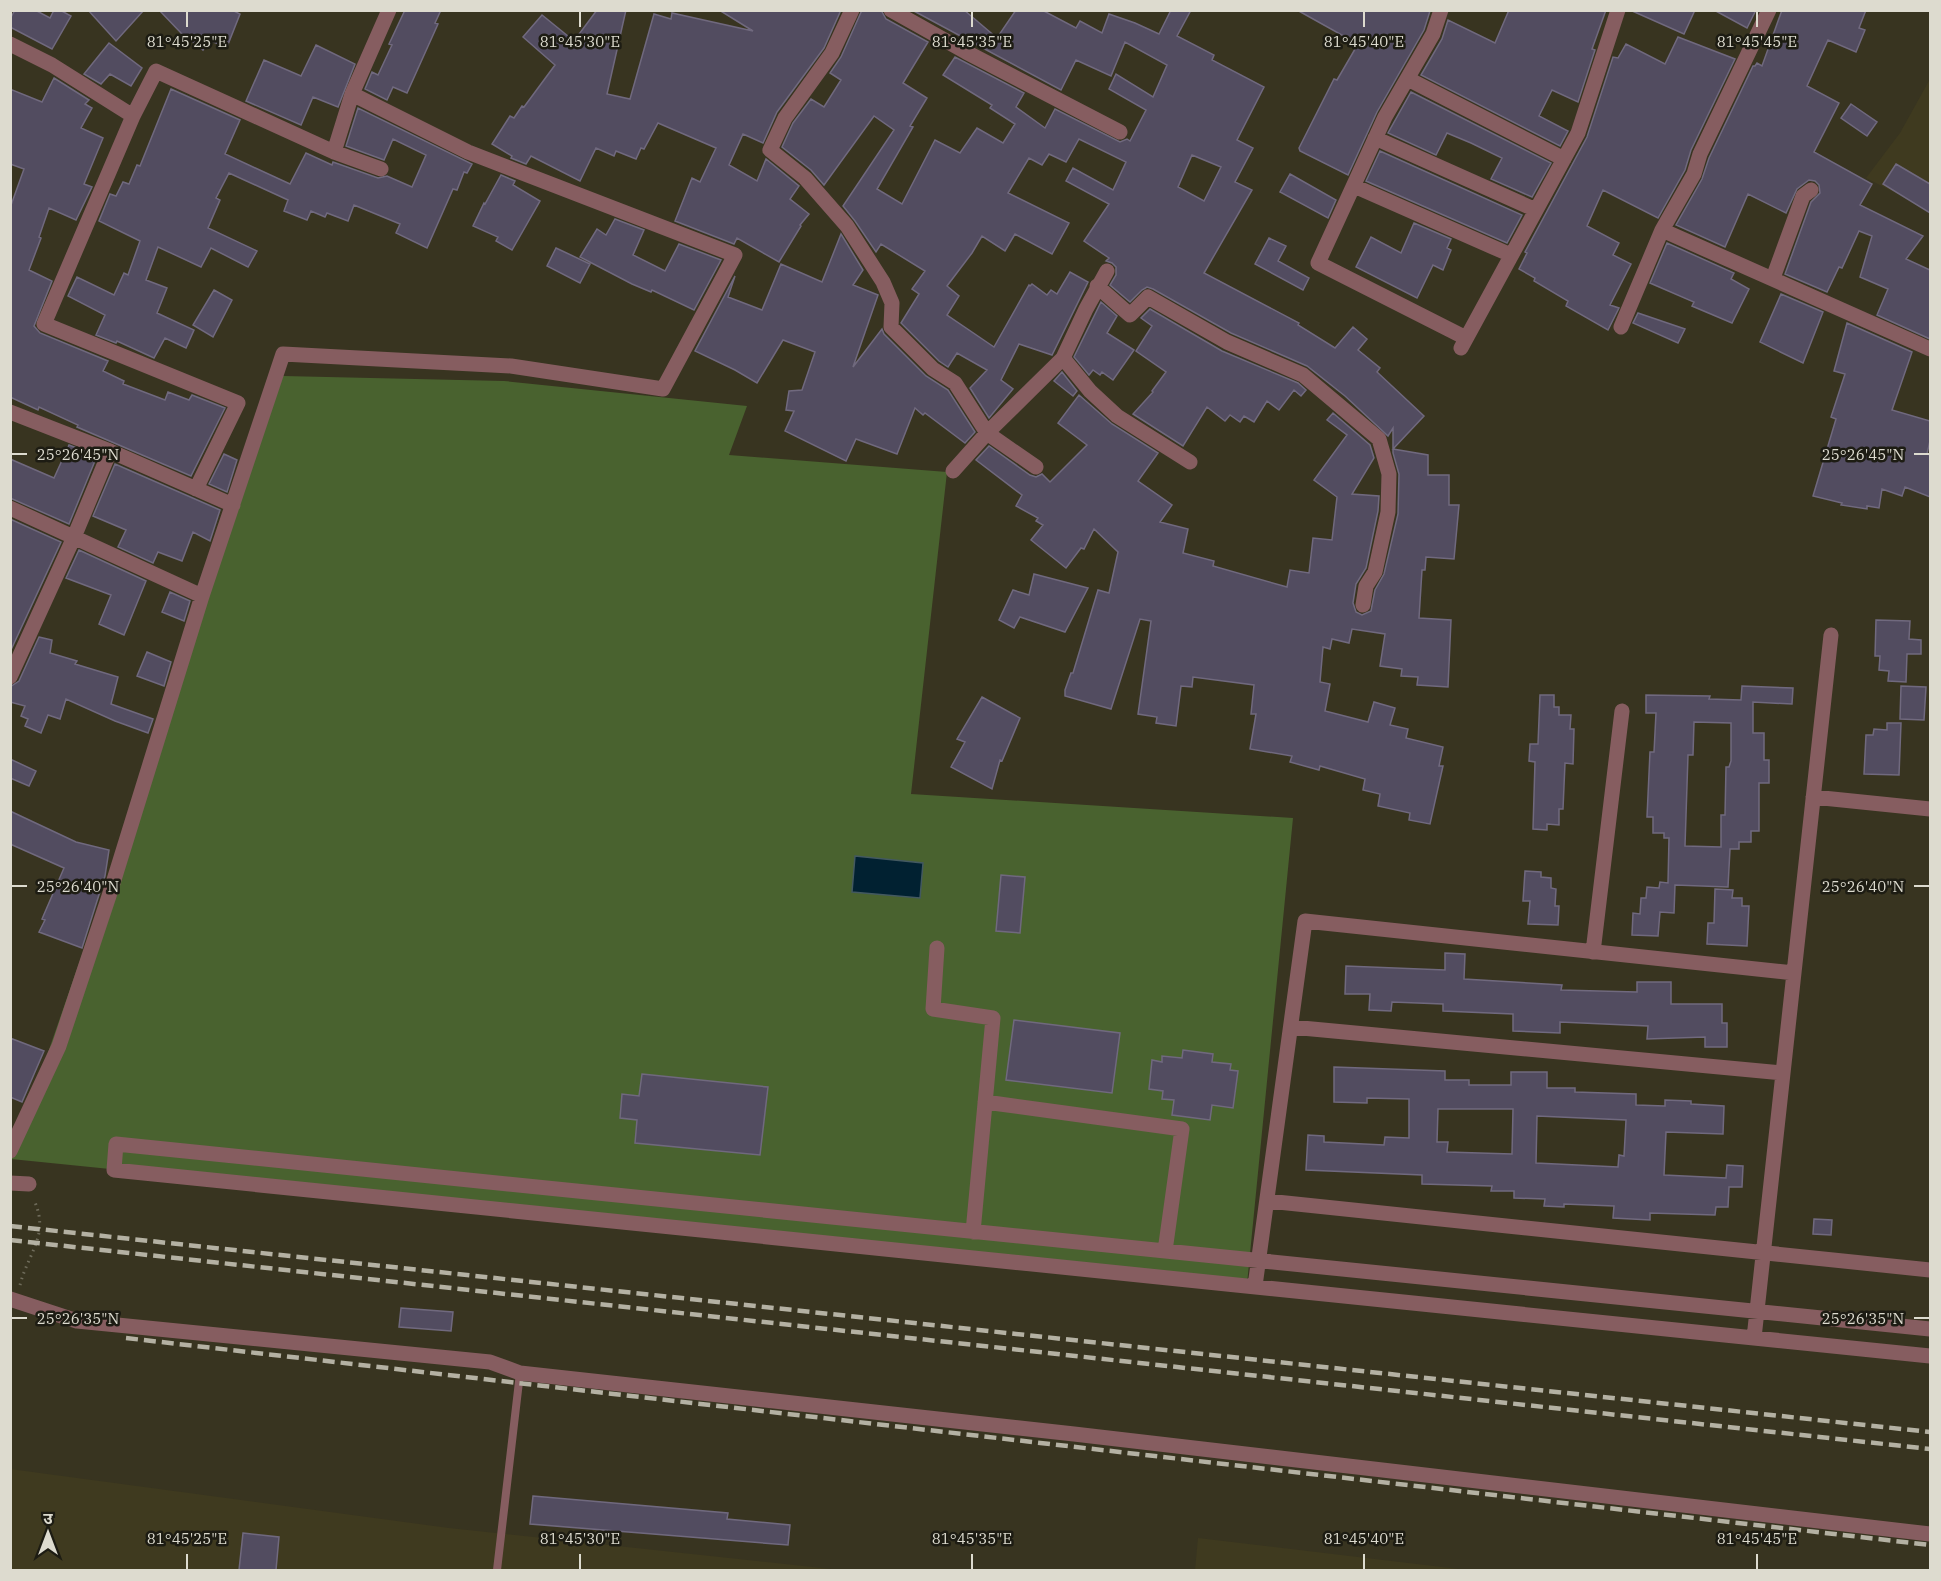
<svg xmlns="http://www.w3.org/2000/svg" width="1941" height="1581" font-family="'IBM Plex Serif','Noto Sans Devanagari',serif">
  <rect width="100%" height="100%" fill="#383420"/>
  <path fill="#3f3a1f" d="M1930 79V210L1866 178 1900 133Z
    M10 1469 449 1528 840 1570H11Z
    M1198 1538 1467 1570H1195Z"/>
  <path fill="#49622f" d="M283 376 504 381 747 406 729 455 947 472 911 794 1293 818 1247 1284 11 1159Z"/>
  <path fill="#012131" stroke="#435960" stroke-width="1.5" d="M855 856 923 863 920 898 852 892Z"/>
  <path fill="#524c60" stroke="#70697e" stroke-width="1.5" fill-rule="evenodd" d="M15 10H35L50 18 54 10H60L71 16 52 49 10 27V19Z
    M88 10H144L116 41Z
    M159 10H232L240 14 227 47 208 40 203 50 181 33Z
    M405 10H441L435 23 438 24 407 93 393 87 387 100 365 89 372 72 378 75 392 45 389 44Z
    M597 10H626L607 94 630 99 654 14 671 19 672 13 753 31 719 10H841L824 48 777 112 763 143 743 134 729 165 757 181 766 159 799 186 790 199 809 214 800 225 801 226 779 262 737 238 734 244 675 221 692 178 700 182 716 148 658 123 644 149 641 148 636 159 616 151 614 156 596 148 580 181 531 156 526 164 511 158 512 156 492 144 510 116 514 118 522 106 524 107 555 65 523 37 542 15 574 41Z
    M862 10H881L886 19 928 42 903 83 927 98 910 126 913 127 877 189 902 204 935 140 960 153 977 128 1003 143 1015 124 990 108 992 105 943 75 955 57 1024 93 1016 107 1045 128 1055 109 1120 142 1127 139 1130 141 1146 110 1109 89 1116 74 1153 97 1167 65 1125 42 1111 76 1076 60 1061 90 912 10H964L997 38 1016 10H1042L1076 28 1080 21 1102 33 1109 14 1135 23 1159 34 1171 10H1191L1177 36 1214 55 1212 60 1264 87 1237 140 1253 148 1235 182 1252 190 1204 273 1299 323 1298 325 1335 348 1353 327 1367 339 1358 350 1380 368 1377 372 1424 416 1393 449 1428 455V475H1449V505H1459L1454 559 1426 557 1425 570H1422L1419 618 1451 620 1448 687 1417 685 1418 677 1401 676 1402 669 1380 666 1385 634 1352 629 1349 643 1332 639 1330 649 1323 647 1320 682 1330 684 1325 711 1368 722 1374 702 1395 708 1390 725 1408 729 1406 738 1443 747 1439 766H1443L1430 824 1409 820 1410 813 1378 806 1380 794 1363 790 1365 779 1320 766 1319 770 1290 762 1292 756 1250 749 1256 714H1251L1254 685 1193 677 1192 687 1181 686 1176 726 1156 723 1157 717 1138 714 1151 621 1140 619 1111 709 1065 696V690L1071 673H1073L1098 590 1109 593 1118 552 1094 529 1084 549 1081 548 1066 568 1031 540 1043 525 1036 521 1038 518 1016 506 1022 495 976 460 989 446 1030 475 1036 477 1042 474 1050 482 1087 445 1058 423 1079 395 1112 424 1158 453 1138 481 1172 505 1160 522 1188 529 1183 553 1214 561 1213 566 1287 587 1290 570 1309 573 1313 538 1332 540 1337 497 1314 480 1347 435 1327 420 1333 413 1370 445 1374 458 1352 494 1379 496 1378 511 1366 568 1356 584 1353 603 1356 612 1362 615 1371 611 1375 590 1384 574 1398 514 1399 474 1393 453V428L1388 436 1345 396 1307 366 1231 333 1153 289 1147 287 1142 290 1130 302 1110 285 1116 275V267L1112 263 1106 261 1109 258 1084 241 1109 204 1066 181 1073 168 1113 190 1126 162 1079 139 1066 162 1049 154 1042 165 1029 158 1008 193 1069 223 1052 254 1015 234 1005 251 982 236 972 253 947 286 959 296 947 315 994 347 1029 285 1030 286 1032 284 1047 295 1051 290 1057 294 1070 272 1088 282 1052 355 1019 344 1001 380 1013 389 989 418 970 388 987 370 957 353 948 367 939 361 901 323 919 294 912 289 925 271 881 244 876 252 855 221 843 206 894 130 874 116 824 185 811 170 782 147 793 123 811 99 824 107 841 80 830 73 841 57ZM1192 155 1221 167 1204 201 1178 187Z
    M1297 10 1430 11 1424 30 1377 112 1348 175 1300 151 1299 148 1334 79 1337 80 1358 44Z
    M1509 10H1606L1592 49 1595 50 1578 102 1552 90 1539 116 1568 131 1560 146 1421 75 1442 39 1448 20 1495 43Z
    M1630 10H1695L1684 34Z
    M1714 10H1756L1747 28Z
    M1782 10H1866L1859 28 1865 30 1856 52 1828 40 1807 86 1839 103 1814 152 1872 184 1860 205 1923 236 1906 259 1930 270V339L1877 315 1888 289 1860 277 1872 236 1859 231 1842 268 1839 267 1827 292 1785 274 1811 202 1820 193 1819 185 1815 181 1809 180 1797 189 1786 213 1748 194 1725 247 1676 225 1702 179 1709 158 1753 66H1755L1757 63 1762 66Z
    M1678 37 1735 59 1691 150 1685 170 1658 218 1603 190 1587 226 1619 243 1613 255 1631 264 1610 305 1619 308 1608 330 1566 306 1568 301 1534 281 1535 278 1519 269 1527 253 1525 252 1587 137 1613 57 1618 58 1626 44 1665 64Z
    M109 43 142 68 131 86 110 74 101 84 84 74Z
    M316 45 355 64 338 107 313 97 301 125 246 101 264 60 301 76Z
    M54 78 89 100 85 104 92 108 81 128 103 138 84 184 92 187 76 220 49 208 39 237 41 238 29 270 52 281 34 326 40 333 108 361 103 371 124 381 123 384 165 400 168 392 189 400 192 395 225 408 191 476 77 427 78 425 39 407 38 410 10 397V208L24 169 10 164V89L42 102Z
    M171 89 240 120 225 154 290 184 306 153 332 165 333 162 378 178 387 176 412 187 426 155 393 139 384 160 346 146 358 108 472 164 467 173 464 172 457 190 453 189 427 248 396 233 400 224 354 205 348 221 327 213 325 217 311 211 307 220 284 211 288 200 229 173 216 198 220 200 208 228 257 251 248 267 211 248 201 267 158 247 146 280 167 288 157 313 194 330 186 348 165 338 154 358 117 341 116 343 96 335 105 315 68 296 77 277 114 295 124 273 128 275 140 241 99 221 110 194 116 196 123 182 129 184 137 165 140 166Z
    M1411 92 1551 163 1532 197 1491 179 1502 158 1471 143 1447 133 1436 155 1388 133Z
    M1851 104 1877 122 1867 136 1841 118Z
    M1380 151 1522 215 1507 243 1366 181Z
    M1896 164 1930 184V213L1883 184Z
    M1290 174 1336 200 1328 218 1280 192Z
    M501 175 515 181 513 185 540 201 512 250 496 241 498 237 473 226 484 203 485 204Z
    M615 219 644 230 633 255 665 271 679 244 721 260 694 310 652 290 651 292 632 284 580 257 597 229 606 235Z
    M1414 223 1451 239 1447 248 1451 250 1443 270 1433 265 1417 298 1356 267 1371 237 1401 253Z
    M841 234 863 270 853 285 878 295 853 367 882 329 884 334 926 376 948 390 975 432 965 443 925 413 923 415 915 408 897 454 856 439 846 461 785 431 794 411 786 410 789 391 802 390 815 352 783 340 757 383 735 370 695 351 735 276 728 297 762 310 781 264 822 282Z
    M1269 238 1286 246 1278 261 1309 278 1303 290 1255 264Z
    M1667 243 1734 273 1731 279 1749 289 1732 323 1692 306 1694 302 1650 283Z
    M556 248 590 264 580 283 547 266Z
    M214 290 232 300 213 337 193 325Z
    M1781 294 1823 312 1803 363 1760 342Z
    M1101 302 1117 316 1107 333 1134 350 1113 380 1102 372 1100 375 1093 370 1089 375 1074 357Z
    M1150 309 1222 351 1298 383 1306 390 1301 396 1294 390 1279 410 1267 401 1254 422 1244 416 1240 422 1230 415 1225 421 1207 407 1183 446 1133 414 1153 392 1152 391 1166 372 1136 351 1152 326 1141 318Z
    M1638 313 1685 329 1678 343 1633 323Z
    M1847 323 1912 352 1892 410 1930 421V441L1927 454 1930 455V497L1905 487 1902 496 1882 489 1879 508 1867 506V509L1841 505 1842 503 1813 496 1836 419 1831 417 1845 374 1834 371Z
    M1062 372 1077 391 1073 396 1054 381Z
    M69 445 97 456 69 524 10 498V459L54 478Z
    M224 454 237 460 227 492 209 484Z
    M115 464 220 510 210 541 193 532 182 561 158 552 153 563 118 547 126 530 93 516Z
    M10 519 61 542 10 652Z
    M79 550 146 581 124 635 99 624 111 595 66 578Z
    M1034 574 1088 588 1065 632 1020 617 1014 628 999 620 1013 590 1029 595Z
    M170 592 190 601 184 621 162 612Z
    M1876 620 1910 621 1909 639 1921 640V654H1907L1906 682 1888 681 1889 671 1879 670 1880 656H1875Z
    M39 637 52 640 50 653 77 661 75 664 118 677 111 704 153 719 148 733 115 721 66 699 60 719 48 715 41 733 25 726 28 719 21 716 25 706 10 702V687L19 681Z
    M147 652 171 662 164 686 137 676Z
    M1742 686 1793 688 1792 704 1753 702V733H1764V760H1769V783H1759V831H1751V842H1739V849H1730L1728 887 1675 885 1674 913 1660 912 1658 936 1632 935 1633 913 1640 914 1641 898H1646L1647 887 1659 888 1660 882 1668 883 1669 838H1664V833H1653V817H1647L1650 752H1654L1656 713H1646V695L1710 696 1709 699 1741 700ZM1694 722 1731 723V761L1729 767H1726L1725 815H1721V847L1685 846 1688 755H1693Z
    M1901 686 1926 687 1924 720 1900 719Z
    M1540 695H1554V707H1559V715H1571L1570 729H1574L1573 764 1565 763 1563 809H1559V825L1547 824V830L1533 829 1535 762 1529 761 1530 744H1538Z
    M982 697 1020 718 1002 761 1000 760 992 789 951 767 965 742 957 739Z
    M1887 723H1901L1899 775 1864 774 1866 735H1873L1874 729 1887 730Z
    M10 759 36 771 29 786 10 778Z
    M10 811 76 842 109 850 105 876 82 948 39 932 45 920 42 919 64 868 10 844Z
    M1525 871 1541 872V877L1551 878V888L1556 889 1555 906H1559L1558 925 1528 924 1530 901H1523Z
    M1001 875 1025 877 1020 933 996 931Z
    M1715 889 1733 890 1732 898H1742V906H1749L1747 946 1707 944 1708 923H1714Z
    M1445 953 1465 954 1464 979 1562 985 1561 990 1637 992V982H1671V1004H1722V1023H1727V1047H1705V1037L1647 1039 1648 1026 1560 1022V1033L1513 1031V1014L1443 1011V1004L1392 1002 1391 1011 1369 1010 1370 994H1345L1346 966 1445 970Z
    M1014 1020 1120 1033 1112 1093 1006 1080Z
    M10 1038 44 1051 22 1102 10 1097Z
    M1183 1050 1213 1054 1212 1062 1231 1064 1230 1070 1238 1071 1233 1108 1212 1105 1210 1120 1172 1115 1174 1100 1162 1099 1163 1091 1149 1089 1152 1060 1162 1062V1056L1182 1058Z
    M1334 1067 1445 1071V1080H1469V1085H1511V1072H1547V1088H1575V1092L1636 1094V1105L1665 1106V1100L1691 1101V1104L1724 1106 1723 1134 1666 1132 1664 1175 1726 1178 1727 1165 1743 1166 1742 1187H1729L1728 1207H1716L1715 1215 1650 1213V1220L1613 1218 1614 1206 1564 1204V1207L1544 1206 1545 1199 1514 1198V1191H1491L1492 1186 1422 1184V1175L1306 1170 1308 1135 1324 1136V1142L1384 1145 1385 1137 1409 1138V1099L1367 1098V1103L1334 1102ZM1438 1109H1513L1512 1154 1447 1152 1448 1142H1437ZM1537 1116 1626 1120 1624 1156 1619 1155 1618 1167 1536 1163Z
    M642 1074 768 1087 760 1155 635 1143 637 1120 620 1118 622 1094 639 1096Z
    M1814 1219 1832 1220 1831 1235 1813 1234Z
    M401 1308 453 1312 451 1331 399 1327Z
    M533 1496 728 1513 727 1519 790 1525 788 1545 530 1524Z
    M243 1533 279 1537 276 1570H239Z"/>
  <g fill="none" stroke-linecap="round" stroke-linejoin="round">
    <path stroke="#6f6c5b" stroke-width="3" stroke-dasharray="1.5 4.5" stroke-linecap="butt" d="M20 1285C28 1253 50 1235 34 1200"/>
    <path stroke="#865d60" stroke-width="8" d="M497 1570 520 1373"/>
    <path stroke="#865d60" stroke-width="15" d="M852 10 832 53 785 118 770 150 805 178 847 226 883 282 892 303 891 327 933 369 955 383 987 433 1036 467
      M891 10 966 52 1120 132
      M1441 10 1433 34 1385 117 1318 263 1466 338
      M1769 10 1700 154 1694 174 1662 230 1930 349
      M10 44 52 65 133 116
      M1408 79 1564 159
      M1375 138 1536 210
      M334 152 352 94 389 10
      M1354 186 1511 255
      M1773 278 1803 196 1811 190
      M1097 286 1130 315 1148 297 1227 342 1303 375 1379 439 1389 474 1388 512 1375 572 1366 586 1363 605
      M1621 327 1662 230
      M1461 348 1578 133 1618 10
      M1063 358 1090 391 1117 416 1190 462
      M10 412 110 451 233 505
      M953 471 987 433 1063 358 1086 309 1107 271
      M196 489 238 403 44 324 133 116 156 71 334 152 381 169
      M10 508 202 596
      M10 677 74 537 110 451
      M1813 797 1930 809
      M937 948 933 1009 993 1018 973 1232
      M1593 952 1622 711
      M1291 1027 1783 1073
      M985 1102 1182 1129 1165 1251
      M10 1151 59 1046 109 896 202 596 283 354 511 366 663 389 735 255 468 152 352 94
      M10 1183 29 1184
      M1267 1201 1930 1270
      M1255 1286 1305 921 1794 973
      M10 1299 77 1321 490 1362 520 1373 1074 1434 1930 1534
      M1930 1329 116 1144 114 1170 1930 1356
      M1754 1338 1831 635"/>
    <path stroke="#b4b1a3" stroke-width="4.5" stroke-dasharray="12 6" stroke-linecap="butt" d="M10 1226 1930 1432
      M10 1240 1930 1449
      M126 1338 1930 1545"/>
  </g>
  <path fill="none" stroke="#dddbcf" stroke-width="2" d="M187 12V27M580 12V27M972 12V27M1364 12V27M1757 12V27M12 454H27M1914 454H1929M12 886H27M1914 886H1929M12 1318H27M1914 1318H1929M187 1554V1569M580 1554V1569M972 1554V1569M1364 1554V1569M1757 1554V1569"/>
  <g font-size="15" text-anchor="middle" fill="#dddbcf" stroke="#1d1c13" stroke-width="5" stroke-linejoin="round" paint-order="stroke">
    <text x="187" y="47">81°45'25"E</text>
    <text x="580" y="47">81°45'30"E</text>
    <text x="972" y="47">81°45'35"E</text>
    <text x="1364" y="47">81°45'40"E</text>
    <text x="1757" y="47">81°45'45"E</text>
    <text x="78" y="460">25°26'45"N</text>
    <text x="1863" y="460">25°26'45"N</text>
    <text x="78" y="892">25°26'40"N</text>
    <text x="1863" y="892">25°26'40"N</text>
    <text x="78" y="1324">25°26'35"N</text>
    <text x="1863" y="1324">25°26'35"N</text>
    <text x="187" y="1544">81°45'25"E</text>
    <text x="580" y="1544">81°45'30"E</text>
    <text x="972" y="1544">81°45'35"E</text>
    <text x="1364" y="1544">81°45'40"E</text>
    <text x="1757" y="1544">81°45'45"E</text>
  </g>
  <rect width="1941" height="1581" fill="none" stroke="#dddbcf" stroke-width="24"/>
  <g transform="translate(48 1533)" stroke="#1d1c13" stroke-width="4.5" paint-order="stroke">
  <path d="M0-4.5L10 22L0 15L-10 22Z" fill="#dddbcf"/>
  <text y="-9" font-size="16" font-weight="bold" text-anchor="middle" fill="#dddbcf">उ</text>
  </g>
</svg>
